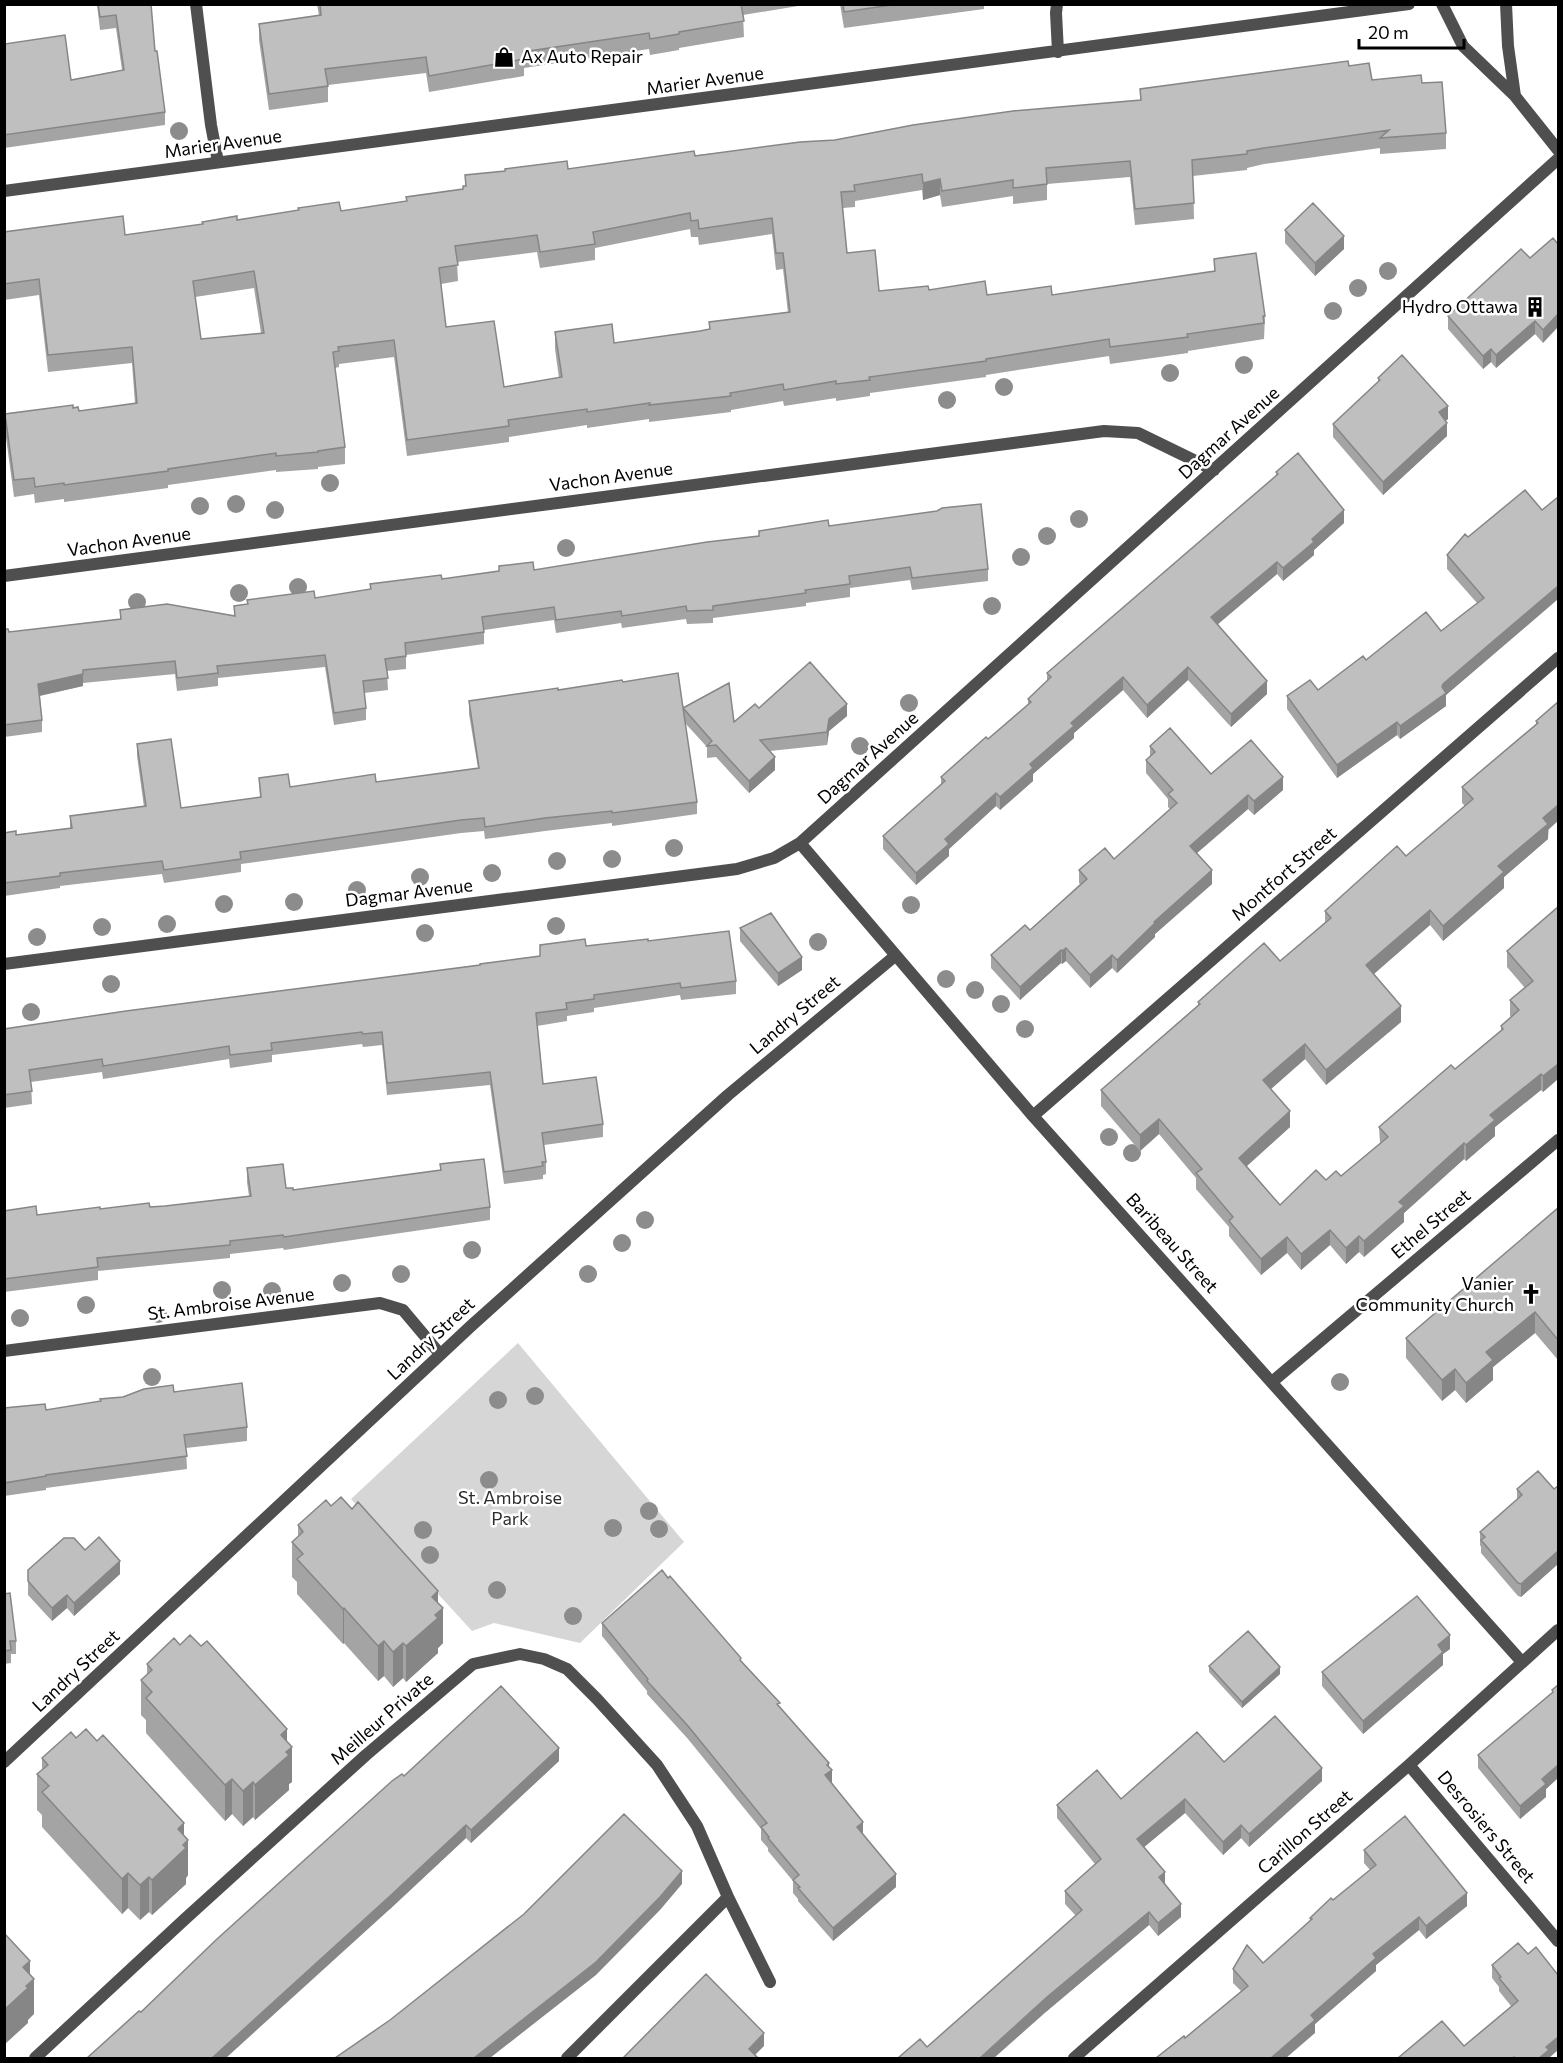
<svg xmlns="http://www.w3.org/2000/svg" width="1563" height="2063" font-family="Commissioner,sans-serif">
  <rect width="100%" height="100%" fill="#fff"/>
  <path fill="#d6d6d6" d="M518 1343 684 1542 580 1643 494 1623 472 1631 351 1499Z"/>
  <g fill="none" stroke-linecap="round" stroke-linejoin="round">
    <path stroke="#4f4f4f" stroke-width="12" d="M196 4 211 125 218 162
      M1442 4 1463 46 1515 96 1558 150
      M1506 4 1508 46 1515 96
      M4 576 1104 431 1138 433 1214 470
      M800 843 1033 1116 1522 1662
      M4 964 737 869 774 858 800 843 1558 159
      M1033 1116 1558 658
      M4 1351 380 1303 403 1310 440 1354
      M1272 1382 1558 1140
      M4 1762 471 1326 728 1095 895 956
      M1409 1765 1558 1941
      M35 2058 185 1919 366 1755 473 1664 520 1654 544 1659 567 1669 597 1699 657 1765 697 1826 728 1897 770 1982
      M567 2058 728 1897
      M1074 2058 1409 1765 1558 1630"/>
    <path stroke="#4f4f4f" stroke-width="12" d="M1057 4 1056 13 1058 52
      M4 191 1409 4"/>
  </g>
  <g fill="#8c8c8c">
    <circle cx="179" cy="131" r="9"/>
    <circle cx="1388" cy="271" r="9"/>
    <circle cx="1358" cy="288" r="9"/>
    <circle cx="1333" cy="311" r="9"/>
    <circle cx="1244" cy="365" r="9"/>
    <circle cx="1170" cy="373" r="9"/>
    <circle cx="1004" cy="387" r="9"/>
    <circle cx="947" cy="400" r="9"/>
    <circle cx="330" cy="483" r="9"/>
    <circle cx="236" cy="504" r="9"/>
    <circle cx="200" cy="506" r="9"/>
    <circle cx="275" cy="510" r="9"/>
    <circle cx="1079" cy="519" r="9"/>
    <circle cx="1047" cy="536" r="9"/>
    <circle cx="566" cy="548" r="9"/>
    <circle cx="1021" cy="557" r="9"/>
    <circle cx="298" cy="587" r="9"/>
    <circle cx="239" cy="593" r="9"/>
    <circle cx="137" cy="602" r="9"/>
    <circle cx="992" cy="606" r="9"/>
    <circle cx="909" cy="703" r="9"/>
    <circle cx="860" cy="746" r="9"/>
    <circle cx="674" cy="848" r="9"/>
    <circle cx="612" cy="859" r="9"/>
    <circle cx="557" cy="861" r="9"/>
    <circle cx="492" cy="873" r="9"/>
    <circle cx="420" cy="877" r="9"/>
    <circle cx="357" cy="890" r="9"/>
    <circle cx="294" cy="902" r="9"/>
    <circle cx="224" cy="904" r="9"/>
    <circle cx="911" cy="905" r="9"/>
    <circle cx="167" cy="924" r="9"/>
    <circle cx="556" cy="926" r="9"/>
    <circle cx="102" cy="927" r="9"/>
    <circle cx="425" cy="933" r="9"/>
    <circle cx="37" cy="937" r="9"/>
    <circle cx="818" cy="942" r="9"/>
    <circle cx="946" cy="979" r="9"/>
    <circle cx="111" cy="984" r="9"/>
    <circle cx="975" cy="990" r="9"/>
    <circle cx="1001" cy="1004" r="9"/>
    <circle cx="31" cy="1012" r="9"/>
    <circle cx="1025" cy="1029" r="9"/>
    <circle cx="1109" cy="1137" r="9"/>
    <circle cx="1132" cy="1153" r="9"/>
    <circle cx="645" cy="1220" r="9"/>
    <circle cx="622" cy="1243" r="9"/>
    <circle cx="472" cy="1250" r="9"/>
    <circle cx="401" cy="1274" r="9"/>
    <circle cx="588" cy="1274" r="9"/>
    <circle cx="342" cy="1283" r="9"/>
    <circle cx="222" cy="1290" r="9"/>
    <circle cx="272" cy="1291" r="9"/>
    <circle cx="86" cy="1305" r="9"/>
    <circle cx="158" cy="1314" r="9"/>
    <circle cx="20" cy="1318" r="9"/>
    <circle cx="152" cy="1377" r="9"/>
    <circle cx="1340" cy="1382" r="9"/>
    <circle cx="535" cy="1396" r="9"/>
    <circle cx="498" cy="1400" r="9"/>
    <circle cx="489" cy="1480" r="9"/>
    <circle cx="649" cy="1511" r="9"/>
    <circle cx="613" cy="1528" r="9"/>
    <circle cx="659" cy="1529" r="9"/>
    <circle cx="423" cy="1530" r="9"/>
    <circle cx="430" cy="1555" r="9"/>
    <circle cx="497" cy="1590" r="9"/>
    <circle cx="573" cy="1616" r="9"/>
  </g>
  <path fill="#a4a4a4" fill-rule="evenodd" d="M97 4H151L155 51 165 112V125L4 148V41L5 44 71 80 122 70 116 28 100 30Z
    M317 4H810L743 15 744 37 679 48V50L650 55 649 49 524 68V76L429 92 426 73 328 85V102L269 110 259 40V24L319 16Z
    M840 4H984V9L844 28Z
    M1349 66 1372 80 1422 83 1446 133V149L1380 154V148L1264 164 1247 168V170L1193 176 1194 219 1135 225 1130 177 1047 184V200L1013 204V196L942 207 940 195 923 200 922 190 855 201V207L843 208 847 253 879 291 929 290 987 295H1052L1214 271V259L1265 316 1264 339 1188 351V353L1110 364 1109 356 986 375V377L870 393V396L836 401V398L784 406 783 401 731 410V412L649 422V419L587 428V425L509 437V442L407 456 394 357 339 364V367L335 368 345 447V464L318 467V469L276 472V470L168 485V488L64 502V499L35 503 34 494 14 497 5 430V414L73 408 79 411 135 404 132 363 48 372 39 295 4 300V232L125 235 237 220 341 211 406 201V197L463 189 465 186V175L568 169 835 140 1140 100V89ZM690 229 691 237H698L699 245 772 234 776 270 783 269 788 313 709 322V329L700 331 614 343 555 332V349L559 378 504 387 446 327 441 284 458 281 457 262 537 252 540 268 595 260V248ZM254 288 261 333 201 339 195 297Z
    M1285 230 1344 249 1315 276 1285 243Z
    M1553 238 1543 343 1535 334 1496 368 1491 362 1483 369 1448 329V316L1530 258Z
    M1378 378 1448 419 1445 421 1447 436 1383 495 1333 437V424L1378 382Z
    M1276 472 1344 523 1314 550V555L1283 581 1277 574 1218 624 1267 694 1231 727 1188 680 1147 718 1123 690 1074 733V738L1033 774V781L1000 810 996 806 949 849V856L916 885 883 849V836L941 784V777L988 739 1028 704V699L1047 681V673L1276 476Z
    M1558 497V599L1446 695V706L1400 739 1397 735 1337 778 1287 709V696L1318 690 1366 660 1441 631 1477 603 1447 569V555L1468 537 1542 510Z
    M829 526 988 569V581L912 590 910 580 850 588V597L806 603V606L713 618V623L687 624 686 619 622 628 621 623 556 633 554 620 484 630V644L406 655V669L387 671 388 690 364 693 366 708V720L334 725 325 667 218 678V686L177 691 175 674 83 683V686L40 696 42 720V732L4 737V629L9 632 120 619V610L234 615V606L247 604V600L315 598 370 589V584L442 579 499 571V566L534 570 759 536V531Z
    M623 682 683 708 734 722 759 708 847 716 829 731 827 745 770 751 775 770 749 793 716 757 707 758V747L685 723 697 802V814L612 826V823L545 831 485 839 484 831 461 833 241 864V872L164 883 162 874 60 886V888L4 896V833L16 835 70 828V816L144 807 137 756V744L181 808 260 797 259 778 290 787 376 782 478 768 469 714V701Z
    M1558 702 1548 839 1504 877V888L1443 941 1430 925 1373 974 1401 1022 1326 1085 1305 1059 1271 1089 1290 1127 1247 1166 1280 1205 1326 1180 1341 1176 1380 1143 1379 1127 1455 1069 1501 1031V1026L1511 1017 1510 1016V1000L1525 988 1507 967V951L1558 907V1079L1543 1092 1541 1090 1495 1127V1136L1466 1161 1464 1159 1404 1213V1222L1364 1257 1359 1252 1346 1264 1330 1245 1301 1270 1287 1253 1261 1275 1229 1236V1227L1196 1189V1178L1159 1134 1140 1151 1101 1106V1090L1198 1005V1002L1280 961 1325 922V911L1406 856 1465 806 1462 803V787L1536 724V721Z
    M1150 746 1211 774 1283 790 1254 815 1248 809 1197 853 1212 884 1155 934V937L1117 973 1112 968 1090 988 1066 961 1062 964 1061 963 1020 1000 991 968V955L1030 930 1080 884 1079 883V870L1114 859 1170 809 1168 807V799L1146 773V760L1150 757Z
    M740 928 802 970 778 986 740 941Z
    M648 941 736 981V994L681 1000 680 995 594 1008V1012L567 1016V1021L537 1026 543 1084 603 1124V1137L544 1145 546 1162V1174L543 1175V1179L504 1184 490 1085 387 1095 382 1045 363 1047 362 1044 272 1055V1062L230 1068 229 1059 103 1079 102 1072 31 1082 32 1104 4 1108V1029L480 966 540 956 586 946Z
    M440 1164 490 1207V1220L284 1250 283 1248 230 1254V1258L98 1271V1280L4 1292V1211L37 1215 100 1209 165 1206 249 1196 247 1182V1168L286 1188 293 1190 440 1170Z
    M1558 1208V1360L1535 1333 1493 1367V1380L1466 1403 1455 1390 1442 1401 1406 1358V1338Z
    M174 1392 247 1427V1441L186 1448 187 1469 46 1488V1490L4 1496V1408L46 1410Z
    M1558 1486V1564L1521 1597 1518 1596 1481 1553V1547L1480 1545V1532L1517 1499V1489H1554Z
    M331 1506 438 1604 443 1643 438 1648V1653L406 1682 403 1678 393 1687 384 1676 378 1681 344 1643 343 1644 297 1594V1582L292 1577V1542L298 1537V1525Z
    M85 1550 120 1574 74 1616 67 1608 52 1621 28 1595V1570Z
    M4 1594 16 1641V1654H11V1663L4 1664Z
    M602 1623 741 1661 829 1767 832 1783 896 1887 833 1941 798 1901V1899L793 1893V1881L768 1851V1848L761 1840V1829L688 1739 647 1694V1691L602 1636Z
    M180 1645 287 1742 292 1782 289 1784V1790L255 1820 253 1817 243 1826 232 1814 225 1821 146 1733V1720L141 1715V1680L147 1675V1664Z
    M1450 1649 1443 1654V1665L1363 1734 1322 1686V1672Z
    M1209 1666 1280 1674 1242 1708 1209 1672Z
    M1558 1685V1778L1546 1789V1797L1520 1819 1478 1768V1755L1552 1693V1690Z
    M76 1738 184 1836 188 1875 186 1878V1884L152 1915 149 1912 140 1920 128 1908 122 1914 42 1827V1815L37 1810V1774L42 1770V1758Z
    M559 1761 471 1843 466 1838 390 1909 141 2012 404 1776Z
    M1224 1762 1322 1781 1249 1847 1241 1838 1223 1855 1185 1813 1144 1847 1165 1884 1181 1917 1158 1936 1149 1925 1047 2011 927 2047 1076 1916 1065 1904V1891L1095 1864 1057 1818V1805L1121 1799Z
    M1364 1850 1467 1906 1426 1939 1419 1930 1376 1965V1971L1315 2024V2033L1185 2038 1241 1991 1233 1983V1969L1263 1963 1310 1921V1918L1370 1870 1364 1863Z
    M1518 1943 1549 2058H1398L1464 2046 1511 2006 1499 1991V1987L1492 1978V1965Z"/>
  <path fill="#868686" d="M940 179V195L923 200V183Z
    M1344 236V249L1315 276V263Z
    M1558 314V327L1543 343V330Z
    M1535 321V334L1496 368V355Z
    M1491 349V362L1483 369V356Z
    M1448 406V419L1439 425V412Z
    M1447 423V436L1383 495V482Z
    M1344 510V523L1314 550V555L1283 581V568L1312 539Z
    M1277 562V574L1211 630V617Z
    M1558 586V599L1446 695V706L1400 739V726L1442 687 1443 684Z
    M1188 667V680L1147 718V705Z
    M83 674V686L38 696V684Z
    M1123 677V690L1074 733V738L1033 774V781L1000 810V797L1030 764 1071 723Z
    M1267 681V694L1231 727V714Z
    M847 704V716L829 731 827 745V732L829 719Z
    M1397 722V735L1337 778V765Z
    M775 757V770L749 793V781Z
    M1283 777V790L1254 815V801Z
    M996 793V806L949 849V856L916 885V873L945 839Z
    M1248 795V809L1190 859V846Z
    M1558 805V821L1548 830V839L1504 877V888L1443 941V926L1543 818Z
    M1212 870V884L1155 934V937L1117 973V960L1154 922Z
    M1430 910V925L1366 981V965Z
    M1066 948V961L1062 964V951Z
    M1061 950V963L1020 1000V987Z
    M1112 955V968L1090 988V975Z
    M802 957V970L778 986V973Z
    M1401 1006V1022L1326 1085V1070Z
    M1305 1044V1059L1263 1096V1080Z
    M1558 1064V1079L1543 1092V1076Z
    M1541 1074V1090L1495 1127V1136L1466 1161V1145L1490 1115Z
    M1290 1111V1127L1239 1173V1158Z
    M1159 1119V1134L1140 1151V1135Z
    M1464 1143V1159L1404 1213V1222L1364 1257V1241L1399 1202Z
    M1330 1230V1245L1301 1270V1254Z
    M1359 1236V1252L1346 1264V1248Z
    M1287 1237V1253L1261 1275V1259Z
    M1535 1312V1333L1493 1367V1380L1466 1403V1383L1486 1352Z
    M1455 1369V1390L1442 1401V1380Z
    M1558 1551V1564L1521 1597V1584Z
    M120 1561V1574L74 1616V1603Z
    M438 1591V1612L443 1608V1643L438 1648V1653L406 1682V1646L432 1597Z
    M67 1595V1608L52 1621V1608Z
    M344 1608V1643L343 1644V1609Z
    M1450 1635V1649L1443 1654V1665L1363 1734V1721L1438 1645Z
    M384 1641V1676L378 1681V1646Z
    M403 1643V1678L393 1687V1652Z
    M1280 1667V1674L1242 1708V1702Z
    M287 1729V1750L292 1747V1782L289 1784V1790L255 1820V1785L281 1735Z
    M559 1748V1761L471 1843V1830Z
    M829 1763V1772L832 1770V1783L825 1775 827 1765Z
    M1558 1765V1778L1546 1789V1797L1520 1819V1806L1542 1779Z
    M1322 1768V1781L1249 1847V1834Z
    M232 1779V1814L225 1821V1785Z
    M253 1782V1817L243 1826V1791Z
    M1185 1799V1813L1137 1853V1839Z
    M863 1822V1835L857 1827Z
    M184 1823V1844L188 1840V1875L186 1878V1884L152 1915V1880L178 1829Z
    M466 1825V1838L390 1909 226 2058H212Z
    M1241 1825V1838L1223 1855V1842Z
    M682 1871V1884L660 1910 596 1975 490 2058H474Z
    M1165 1872V1886L1159 1877Z
    M128 1873V1908L122 1914V1879Z
    M896 1874V1887L833 1941V1928Z
    M149 1877V1912L140 1920V1885Z
    M1467 1893V1906L1426 1939V1926Z
    M1181 1904V1917L1158 1936V1923Z
    M1149 1912V1925L1047 2011 994 2058H980L1047 1997Z
    M1419 1917V1930L1376 1965V1971L1315 2024V2033L1286 2058H1271L1311 2015 1373 1954Z
    M30 1961V1983L34 1979V2014L28 2020V2023L4 2045V2010L23 1967Z
    M764 2033V2046L752 2058 749 2049Z
    M1558 2037V2050L1549 2058H1539L1546 2047Z"/>
  <path fill="#bfbfbf" stroke="#868686" stroke-width="1.5" fill-rule="evenodd" d="M98 4H151L155 51H157L165 112 4 135V41L5 44 65 35 71 80 124 70 116 15 100 17Z
    M320 4H741L744 21 679 32V34L650 39 649 33 523 52 524 59 429 76 426 57 325 69 328 86 269 94 259 24 321 15Z
    M843 4H898L844 12Z
    M1348 61 1349 66 1369 63 1372 80 1421 75 1422 83 1442 82 1446 133 1380 138 1389 130 1264 148 1247 151V154L1192 160 1194 203 1135 209 1130 161 1046 168 1047 184 1013 188V180L942 191 940 179 923 183 922 174 854 185 855 191 841 192 847 253 875 250 879 291 928 286 929 290 985 281 987 295 1051 286 1052 295 1215 271 1214 259 1256 253 1265 316H1263L1264 323 1187 334 1188 337 1110 347 1109 339 986 359V361L869 377 870 380 836 384V381L784 390 783 384 730 393 731 396 649 405 650 403 587 412V409L508 420 509 426 407 440 394 340 338 347 339 351 333 352 345 447 318 451V452L276 456V453L168 469V471L64 485V483L35 487 34 478 14 480 5 414 73 405V408L78 407 79 411 137 403 132 347 48 355 39 279 4 284V232L123 216 125 235 203 224 202 222 237 216V220L299 210 298 208 339 202 341 211 407 201 406 197 463 189V186H466L465 175 505 171V169L567 161 568 169 694 151 695 156 800 142 835 140 913 125 1013 111 1141 100 1140 89ZM690 213 691 221 698 220 699 229 772 218 776 253H783L790 312 709 322 710 329 700 331 614 343 612 324 555 332 562 377 504 387 494 321 446 327 439 268 458 265 455 246 537 235 540 252 595 244 593 232ZM254 271 264 333 201 339 193 281Z
    M1313 203 1344 236 1315 263 1285 230Z
    M1553 238 1558 244V314L1543 330 1535 321 1496 355 1491 349 1483 356 1448 316 1521 249 1530 258Z
    M1402 355 1448 406 1439 412 1447 423 1383 482 1333 424 1380 380 1378 378Z
    M1298 453 1344 510 1312 539 1314 542 1283 568 1277 562 1211 617 1267 681 1231 714 1188 667 1147 705 1123 677 1071 723 1074 726 1030 764 1033 768 1000 797 996 793 945 839 949 844 916 873 883 836 945 781 941 777 986 737 988 739 1031 702 1028 699 1051 677 1047 673 1278 474 1276 472Z
    M1525 490 1542 510 1558 497V586L1443 684 1442 687 1446 693 1400 726 1397 722 1337 765 1287 696 1310 680 1318 690 1363 656 1366 660 1426 612 1441 631 1484 598 1447 555 1465 534 1468 537Z
    M981 504 988 569 912 578 910 567 849 576 850 584 805 590 806 593 713 606V610L687 611 686 606 622 616 621 611 556 620 554 607 482 617 484 632 405 643 406 656 385 659 388 678 363 681 366 708 334 713 325 655 217 666 218 673 177 678 175 661 83 670V674L38 684 42 720 4 725V629H8L9 632 121 619 120 610 167 604 235 616 234 606 248 604 247 600 314 591 315 598 371 589 370 584 441 575 442 579 499 571V566L533 562 534 570 707 542 759 536V531L828 520 829 526 937 511 942 508Z
    M810 662 847 704 829 719 827 732 760 740 775 757 749 781 716 745 707 746 712 741 683 708 697 802 612 813V811L545 818 485 827 484 818 461 820 240 852 241 859 164 870 162 861 60 873V876L4 883V833L16 831V835L72 828 70 816 146 806 137 744 171 739 181 808 261 797 259 778 288 774 290 787 375 774 376 782 479 768 469 701 558 688V690L622 680 623 682 678 673 683 708 729 683 734 722 755 704 759 708Z
    M1558 702V805L1543 818 1548 824 1498 866 1504 872 1443 926 1430 910 1366 965 1401 1006 1326 1070 1305 1044 1263 1080 1290 1111 1239 1158 1280 1205 1316 1170 1326 1180 1336 1171 1341 1176 1388 1137 1379 1127 1451 1065 1455 1069 1503 1029 1501 1026 1519 1010 1510 1000 1533 981 1507 951 1558 907V1064L1543 1076 1541 1074 1490 1115 1495 1120 1466 1145 1464 1143 1399 1202 1404 1206 1364 1241 1359 1236 1346 1248 1330 1230 1301 1254 1287 1237 1261 1259 1229 1221 1233 1217 1196 1173 1202 1169 1159 1119 1140 1135 1101 1090 1200 1004 1198 1002 1264 943 1280 961 1331 918 1325 911 1397 846 1406 856 1473 799 1462 787 1538 723 1536 721Z
    M1170 728 1211 774 1251 740 1283 777 1254 801 1248 795 1190 846 1212 870 1154 922 1155 923 1117 960 1112 955 1090 975 1066 948 1062 951 1061 950 1020 987 991 955 1025 925 1030 930 1087 879 1079 870 1105 848 1114 859 1177 803 1168 794 1173 790 1146 760 1155 752 1150 746Z
    M771 913 802 957 778 973 740 928Z
    M729 931 736 981 681 988 680 983 594 995V999L566 1003 567 1009 536 1013 543 1084 596 1077 603 1124 542 1133 546 1162H542L543 1166 504 1172 490 1072 387 1083 382 1032 363 1034 362 1032 271 1043 272 1050 230 1055 229 1046 103 1066 102 1059 29 1070 32 1091 4 1095V1029L126 1011 480 965V964L540 956V945L585 939 586 946 648 939V941Z
    M484 1159 490 1207 284 1237 283 1235 230 1241V1245L97 1258 98 1267 4 1279V1211L36 1206 37 1215 100 1207V1209L149 1203 150 1207 165 1206 251 1196 247 1168 283 1164 286 1188H293V1190L441 1170 440 1164Z
    M1558 1208V1340L1535 1312 1486 1352 1493 1360 1466 1383 1455 1369 1442 1380 1406 1338Z
    M242 1383 247 1427 184 1435 187 1456 46 1475V1476L4 1483V1408L45 1404 46 1410 101 1401 100 1399 123 1397 144 1389 173 1385 174 1392Z
    M1538 1471 1554 1489 1558 1486V1551L1521 1584 1518 1583 1481 1540 1485 1537 1480 1532 1522 1495 1517 1489Z
    M341 1497 352 1509 358 1502 438 1591 432 1597 443 1608 435 1615 438 1618 406 1646 403 1643 393 1652 384 1641 378 1646 344 1608 343 1609 297 1559 303 1554 292 1542 303 1532 298 1525 326 1500 331 1506Z
    M99 1537 120 1561 74 1603 67 1595 52 1608 28 1581V1570L64 1538H74L85 1550Z
    M662 1570 668 1578 670 1576 741 1658 740 1660 780 1703 777 1704 829 1763 827 1765 832 1770 825 1775 863 1822 857 1827 896 1874 833 1928 798 1888 800 1887 793 1880 799 1875 768 1838 769 1837 761 1827 767 1823 688 1726 647 1681 648 1679 602 1623Z
    M10 1593 16 1641H10L11 1650 4 1651V1594Z
    M1417 1596 1450 1635 1438 1645 1443 1652 1363 1721 1322 1672Z
    M1248 1631 1280 1667 1242 1702 1209 1666Z
    M190 1635 201 1646 207 1641 287 1729 281 1735 292 1747 286 1752 289 1755 255 1785 253 1782 243 1791 232 1779 225 1785 146 1698 152 1692 141 1680 152 1670 147 1664 174 1638 180 1645Z
    M1558 1685V1765L1542 1779 1546 1784 1520 1806 1478 1755 1553 1692 1552 1690Z
    M501 1686 559 1748 471 1830 466 1825 390 1896 212 2058H87L139 2011 141 2012 217 1939 392 1781 402 1774 404 1776Z
    M1275 1716 1322 1768 1249 1834 1241 1825 1223 1842 1185 1799 1137 1839 1165 1872 1159 1877 1181 1904 1158 1923 1149 1912 1047 1997 980 2058H898L920 2039 927 2047 1082 1910 1065 1891 1101 1859 1057 1805 1097 1770 1121 1799 1197 1732 1224 1762Z
    M86 1729 97 1741 103 1735 184 1823 178 1829 188 1840 183 1845 186 1848 152 1880 149 1877 140 1885 128 1873 122 1879 42 1792 49 1786 37 1774 48 1765 42 1758 71 1732 76 1738Z
    M624 1814 682 1871 660 1897 596 1962 474 2058H335L390 2020 524 1914Z
    M1405 1816 1467 1893 1426 1926 1419 1917 1373 1954 1376 1958 1311 2015 1315 2020 1271 2058H1156L1184 2036 1185 2038 1248 1986 1233 1969 1247 1945 1263 1963 1312 1919 1310 1918 1331 1898 1333 1900 1376 1865 1364 1850Z
    M4 1933 30 1961 23 1967 34 1979 26 1986 28 1988 4 2010Z
    M1518 1943 1528 1954 1536 1947 1558 1975V2037L1546 2047 1549 2050 1539 2058H1516L1514 2057 1512 2058H1398L1442 2021 1464 2046 1518 2001 1499 1978 1501 1977 1492 1965Z
    M706 1974 764 2033 749 2049 758 2058H623Z"/>
  <defs>
    <g id="shop-bare" transform="scale(1.62)"><path d="M-5-2.5h2.3a2.7 3.5 0 0 1 5.4 0H5L5.5 6h-11ZM-1.5-2.5h3a1.5 2.3 0 0 0-3 0Z" fill="#000" stroke="#fff" stroke-width="2.5" paint-order="stroke"/></g>
    <g id="building-bare" transform="scale(1.62)"><path d="M-4-6H4V6H1V3H-1V6H-4ZM-2.5-4.3h1.7v1.8h-1.7ZM.8-4.3h1.7v1.8H.8ZM-2.5-1h1.7V.8h-1.7ZM.8-1h1.7V.8H.8Z" fill="#000" stroke="#fff" stroke-width="2.5" paint-order="stroke"/></g>
    <g id="church-bare" transform="scale(1.62)"><path d="M-1.2-6h2.4v3.5h3.3v2.4h-3.3V6h-2.4V-.1h-3.3v-2.4h3.3Z" fill="#000" stroke="#fff" stroke-width="2.5" paint-order="stroke"/></g>
  </defs>
  <g fill-rule="evenodd">
    <use href="#shop-bare" x="504" y="57"/>
    <use href="#building-bare" x="1535" y="307"/>
    <use href="#church-bare" x="1531" y="1294"/>
  </g>
  <g text-anchor="middle" stroke-width="5" stroke-linejoin="round" paint-order="stroke">
    <g font-size="18" fill="#000" stroke="#fff" text-anchor="end">
      <text x="521" y="63" text-anchor="start">Ax Auto Repair</text>
      <text x="1518" y="313">Hydro Ottawa</text>
      <text x="1514" y="1290">Vanier<tspan x="1514" dy="21">Community Church</tspan></text>
    </g>
    <g font-size="18" fill="#000" stroke="#fff">
      <text transform="translate(705 81) rotate(-8)" y="6">Marier Avenue</text>
      <text transform="translate(223 144) rotate(-8)" y="6">Marier Avenue</text>
      <text transform="translate(1229 433) rotate(-42)" y="6">Dagmar Avenue</text>
      <text transform="translate(611 477) rotate(-8)" y="6">Vachon Avenue</text>
      <text transform="translate(129 542) rotate(-8)" y="6">Vachon Avenue</text>
      <text transform="translate(868 758) rotate(-42)" y="6">Dagmar Avenue</text>
      <text transform="translate(1284 874) rotate(-41)" y="6">Montfort Street</text>
      <text transform="translate(409 893) rotate(-7)" y="6">Dagmar Avenue</text>
      <text transform="translate(795 1015) rotate(-40)" y="6">Landry Street</text>
      <text transform="translate(1431 1224) rotate(-40)" y="6">Ethel Street</text>
      <text transform="translate(1172 1243) rotate(48)" y="6">Baribeau Street</text>
      <text transform="translate(231 1304) rotate(-7)" y="6">St. Ambroise Avenue</text>
      <text transform="translate(431 1339) rotate(-43)" y="6">Landry Street</text>
      <text transform="translate(76 1671) rotate(-43)" y="6">Landry Street</text>
      <text transform="translate(382 1719) rotate(-41)" y="6">Meilleur Private</text>
      <text transform="translate(1486 1827) rotate(50)" y="6">Desrosiers Street</text>
      <text transform="translate(1305 1832) rotate(-41)" y="6">Carillon Street</text>
    </g>
    <g font-size="18" fill="#2d2d2d" stroke="#fff">
      <text x="510" y="1504">St. Ambroise<tspan x="510" dy="21">Park</tspan></text>
    </g>
  </g>
  <rect width="1563" height="2063" fill="none" stroke="#000000" stroke-width="12"/>
  <path d="M1359 39v9h105v-9" fill="none" stroke="#000000" stroke-width="3"/>
  <text x="1368" y="39" font-size="18" fill="#000000" stroke="#ffffff" stroke-width="4.5" paint-order="stroke">20 m</text>
</svg>
